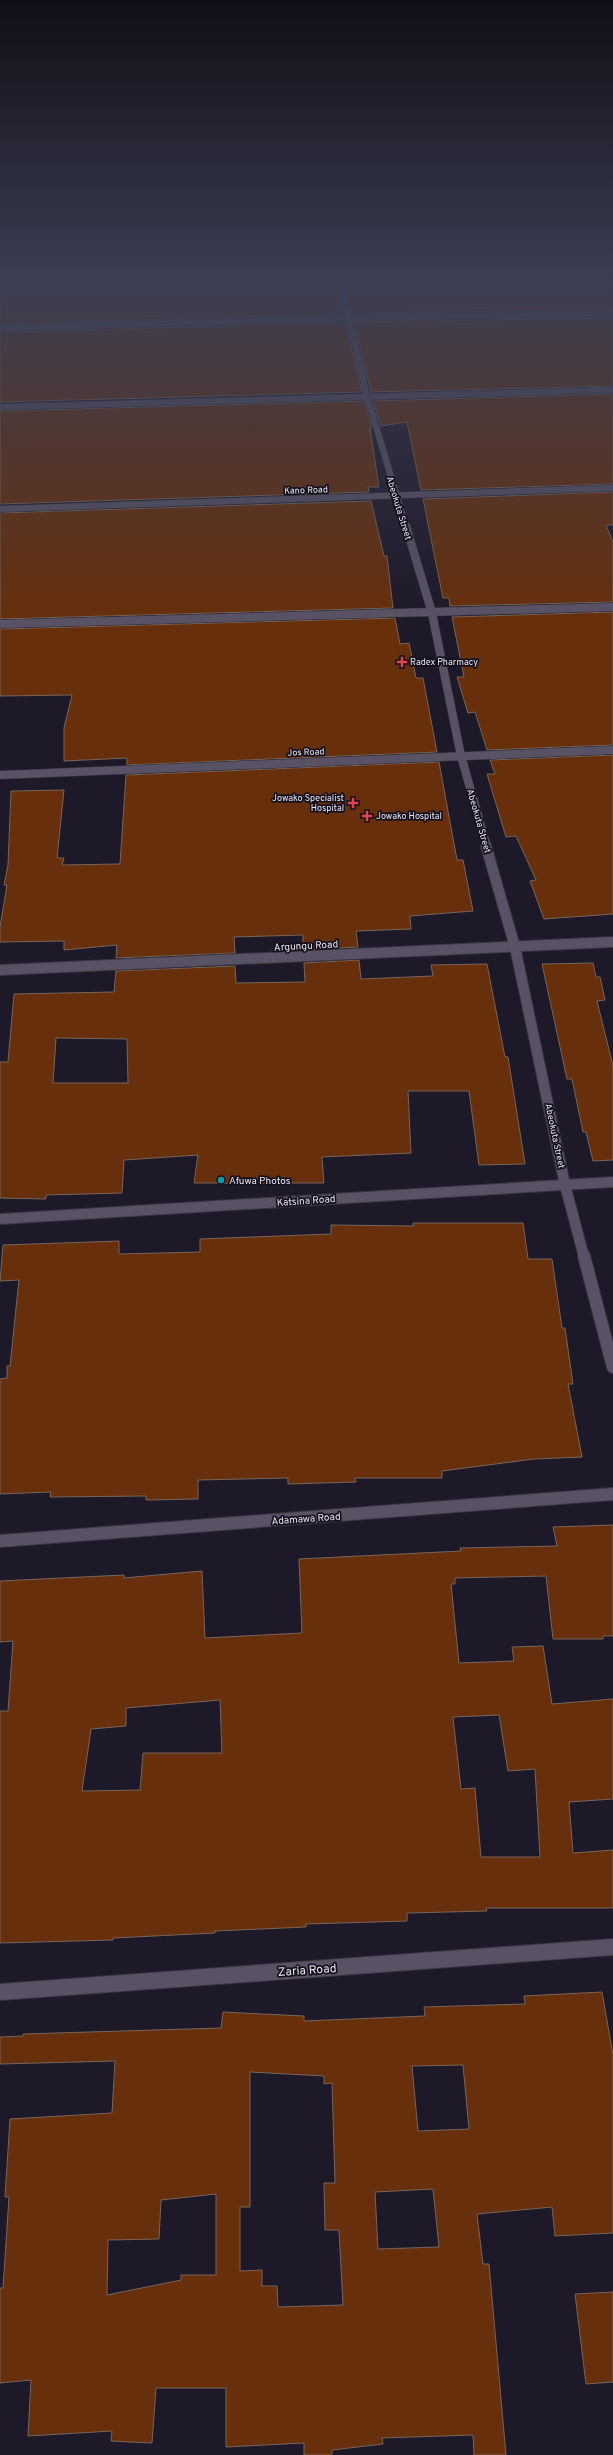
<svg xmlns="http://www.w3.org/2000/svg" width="613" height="2455" font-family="Overpass,sans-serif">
  <rect width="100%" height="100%" fill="#1e1928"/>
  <path fill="#672f0b" stroke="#78655b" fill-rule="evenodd" d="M315 277 316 281H335L343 314 0 324V278Z
    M481 277H613V310L352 313 345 281Z
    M613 318V386L371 392 354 322Z
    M345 323 362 392 0 402V332Z
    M613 394V484L421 490 407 422 381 426 373 401Z
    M364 401 372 428H370L379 487H368L369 492 0 504V411Z
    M613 492V525H606L613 542V602L450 606 449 598H443L423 499Z
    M371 501 384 556H387L393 608 0 619V513Z
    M613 612V745L487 750 475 712 468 713 457 677H464L452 617Z
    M395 618 400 644 409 643 416 678H423L437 752 127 765V758L64 761V728L72 695 0 696V629Z
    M613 755V914L544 919 530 881 536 880 516 836 506 837 487 774H495L490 760Z
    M439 762 457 860H463L473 911 410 916 411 929 356 931 358 947 303 950V935L234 937 235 953 116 958 117 945 64 950V941L0 942V927L7 885H4L8 865 11 791 64 790 57 858H64L62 865 120 864 126 775Z
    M359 960 361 979 433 976 431 965 487 964 505 1057H508L525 1164 479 1165 469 1091H408L411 1153 322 1157 324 1183H194L198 1155 124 1160 122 1193 46 1195V1199L0 1198V1062H8L14 994 114 992 116 971 235 966 236 983 305 982 304 963ZM56 1038 127 1039 128 1083H53Z
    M593 963 596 977H600L605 1000 597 1001 613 1066V1160L593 1161 586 1132H583L572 1079H567L542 964Z
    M413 1223H523L528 1259H552L562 1328H565L573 1384H568L582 1457 534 1459 442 1471V1478H355L356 1482 288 1484V1478L198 1480V1499L146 1500V1496L50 1497 51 1492 0 1494V1379L7 1378V1366H10L19 1280 0 1281 3 1245 119 1241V1254L200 1252V1239L331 1234V1225L413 1226Z
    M613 1525V1636H603V1639H553L546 1576 455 1578V1584H451L459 1663 514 1661 512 1647 543 1646 552 1704 613 1699V1799L569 1802 573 1853 613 1850V1908H486L487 1911 407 1913V1921L306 1924V1927L215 1931V1933L113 1938V1940L0 1943V1711H8L13 1641 0 1642V1581L124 1575V1578L202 1571 205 1638 302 1633 299 1559 461 1551 460 1548 557 1546 553 1527ZM220 1700 222 1753H143L140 1790 82 1791 91 1729 126 1726V1708ZM499 1715 508 1771 535 1769 540 1857H481L475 1788 461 1789 453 1717Z
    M602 1992 613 2055V2233L555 2236 552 2207 477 2214 483 2264H489L506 2455H474L473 2435 382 2438 383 2444 332 2450V2455H304V2443L226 2447V2388H156L152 2443 111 2441 112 2431 28 2436 31 2380 0 2383V2288H3L9 2197H5L10 2119 112 2113 115 2061 0 2064V2037L23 2036V2034L221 2028 223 2012 304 2016V2021L425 2016 424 2007 525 2004 524 1996ZM463 2065 469 2129 418 2131 412 2066ZM250 2072 324 2076V2084L332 2083 335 2183H324L325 2230H339L343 2305 278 2307 277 2286H262V2270L240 2271V2207H250ZM433 2189 439 2247 378 2249 375 2192ZM216 2194V2275H181V2280L107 2295 108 2240 159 2239 161 2200Z
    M613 2292V2382L586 2384 575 2294Z"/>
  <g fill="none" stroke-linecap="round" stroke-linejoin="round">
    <g stroke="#393641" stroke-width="7">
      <path id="minor-far4" d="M339 277 367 396 406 527
        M0 328 348 318 613 314
        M0 407 613 390
        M0 509 613 488"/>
    </g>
    <g stroke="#393641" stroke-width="9">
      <path id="minor-far3" d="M406 526 432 613 461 756 487 847
        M0 624 613 607
        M0 775 613 750"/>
    </g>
    <g stroke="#393641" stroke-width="12">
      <path id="minor-far2" d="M486 846 515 947 565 1185 584 1257
        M0 970 613 942"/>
    </g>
    <g stroke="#393641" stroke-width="14">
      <path id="minor-far1" d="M584 1256 613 1367
        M0 1541 613 1494"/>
    </g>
    <g stroke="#393641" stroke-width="18">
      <path id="minor" d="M0 1992 613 1947"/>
    </g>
    <g stroke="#393641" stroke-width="12">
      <path id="tertiary" d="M0 1219 613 1182"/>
    </g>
    <use href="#minor-far4" stroke="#585264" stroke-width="6"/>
    <use href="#minor-far3" stroke="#585264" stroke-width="8"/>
    <use href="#minor-far2" stroke="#585264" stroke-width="10"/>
    <use href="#minor-far1" stroke="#585264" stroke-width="12"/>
    <use href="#minor" stroke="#585264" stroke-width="16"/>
    <use href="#tertiary" stroke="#585264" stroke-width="10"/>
  </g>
  <linearGradient id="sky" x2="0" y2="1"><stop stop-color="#100e16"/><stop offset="0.45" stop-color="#3b3e53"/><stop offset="1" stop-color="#3b3e53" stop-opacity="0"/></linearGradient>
  <rect width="613" height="621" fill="url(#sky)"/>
  <g fill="#e0444e" stroke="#15101e" stroke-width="1.5">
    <path d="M400 656h4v4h4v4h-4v4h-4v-4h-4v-4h4z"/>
    <path d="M351 797h4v4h4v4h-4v4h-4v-4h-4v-4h4z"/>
    <path d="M365 810h4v4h4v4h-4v4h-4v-4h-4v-4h4z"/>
  </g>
  <circle fill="#0f9aa8" stroke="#15101e" stroke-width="1.5" cx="221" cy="1180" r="4"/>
  <g text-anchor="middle" stroke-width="3.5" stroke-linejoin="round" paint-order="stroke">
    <g font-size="9" fill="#e8e5ef" stroke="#15101e">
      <text transform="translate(306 490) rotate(-2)" y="3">Kano Road</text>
      <text transform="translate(399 508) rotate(73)" y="3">Abeokuta Street</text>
      <text transform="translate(306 752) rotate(-2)" y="3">Jos Road</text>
      <text transform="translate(479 821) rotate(74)" y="3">Abeokuta Street</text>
      <text transform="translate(555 1136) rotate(78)" y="3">Abeokuta Street</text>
    </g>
    <g font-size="9" fill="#e8e5ef" stroke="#15101e" text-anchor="start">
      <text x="410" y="665">Radex Pharmacy</text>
      <text x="344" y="801" text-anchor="end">Jowako Specialist<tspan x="344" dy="10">Hospital</tspan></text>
      <text x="376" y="819">Jowako Hospital</text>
    </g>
    <g font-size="10" fill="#e8e5ef" stroke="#15101e">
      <text transform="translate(306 945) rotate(-3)" y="4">Argungu Road</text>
      <text transform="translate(306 1200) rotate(-4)" y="4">Katsina Road</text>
      <text transform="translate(306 1518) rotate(-4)" y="4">Adamawa Road</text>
    </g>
    <g font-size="10" fill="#e8e5ef" stroke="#15101e" text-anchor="start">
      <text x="229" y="1184">Afuwa Photos</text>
    </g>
    <g font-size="12" fill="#e8e5ef" stroke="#15101e">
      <text transform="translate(307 1970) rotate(-4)" y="4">Zaria Road</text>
    </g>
  </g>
</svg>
